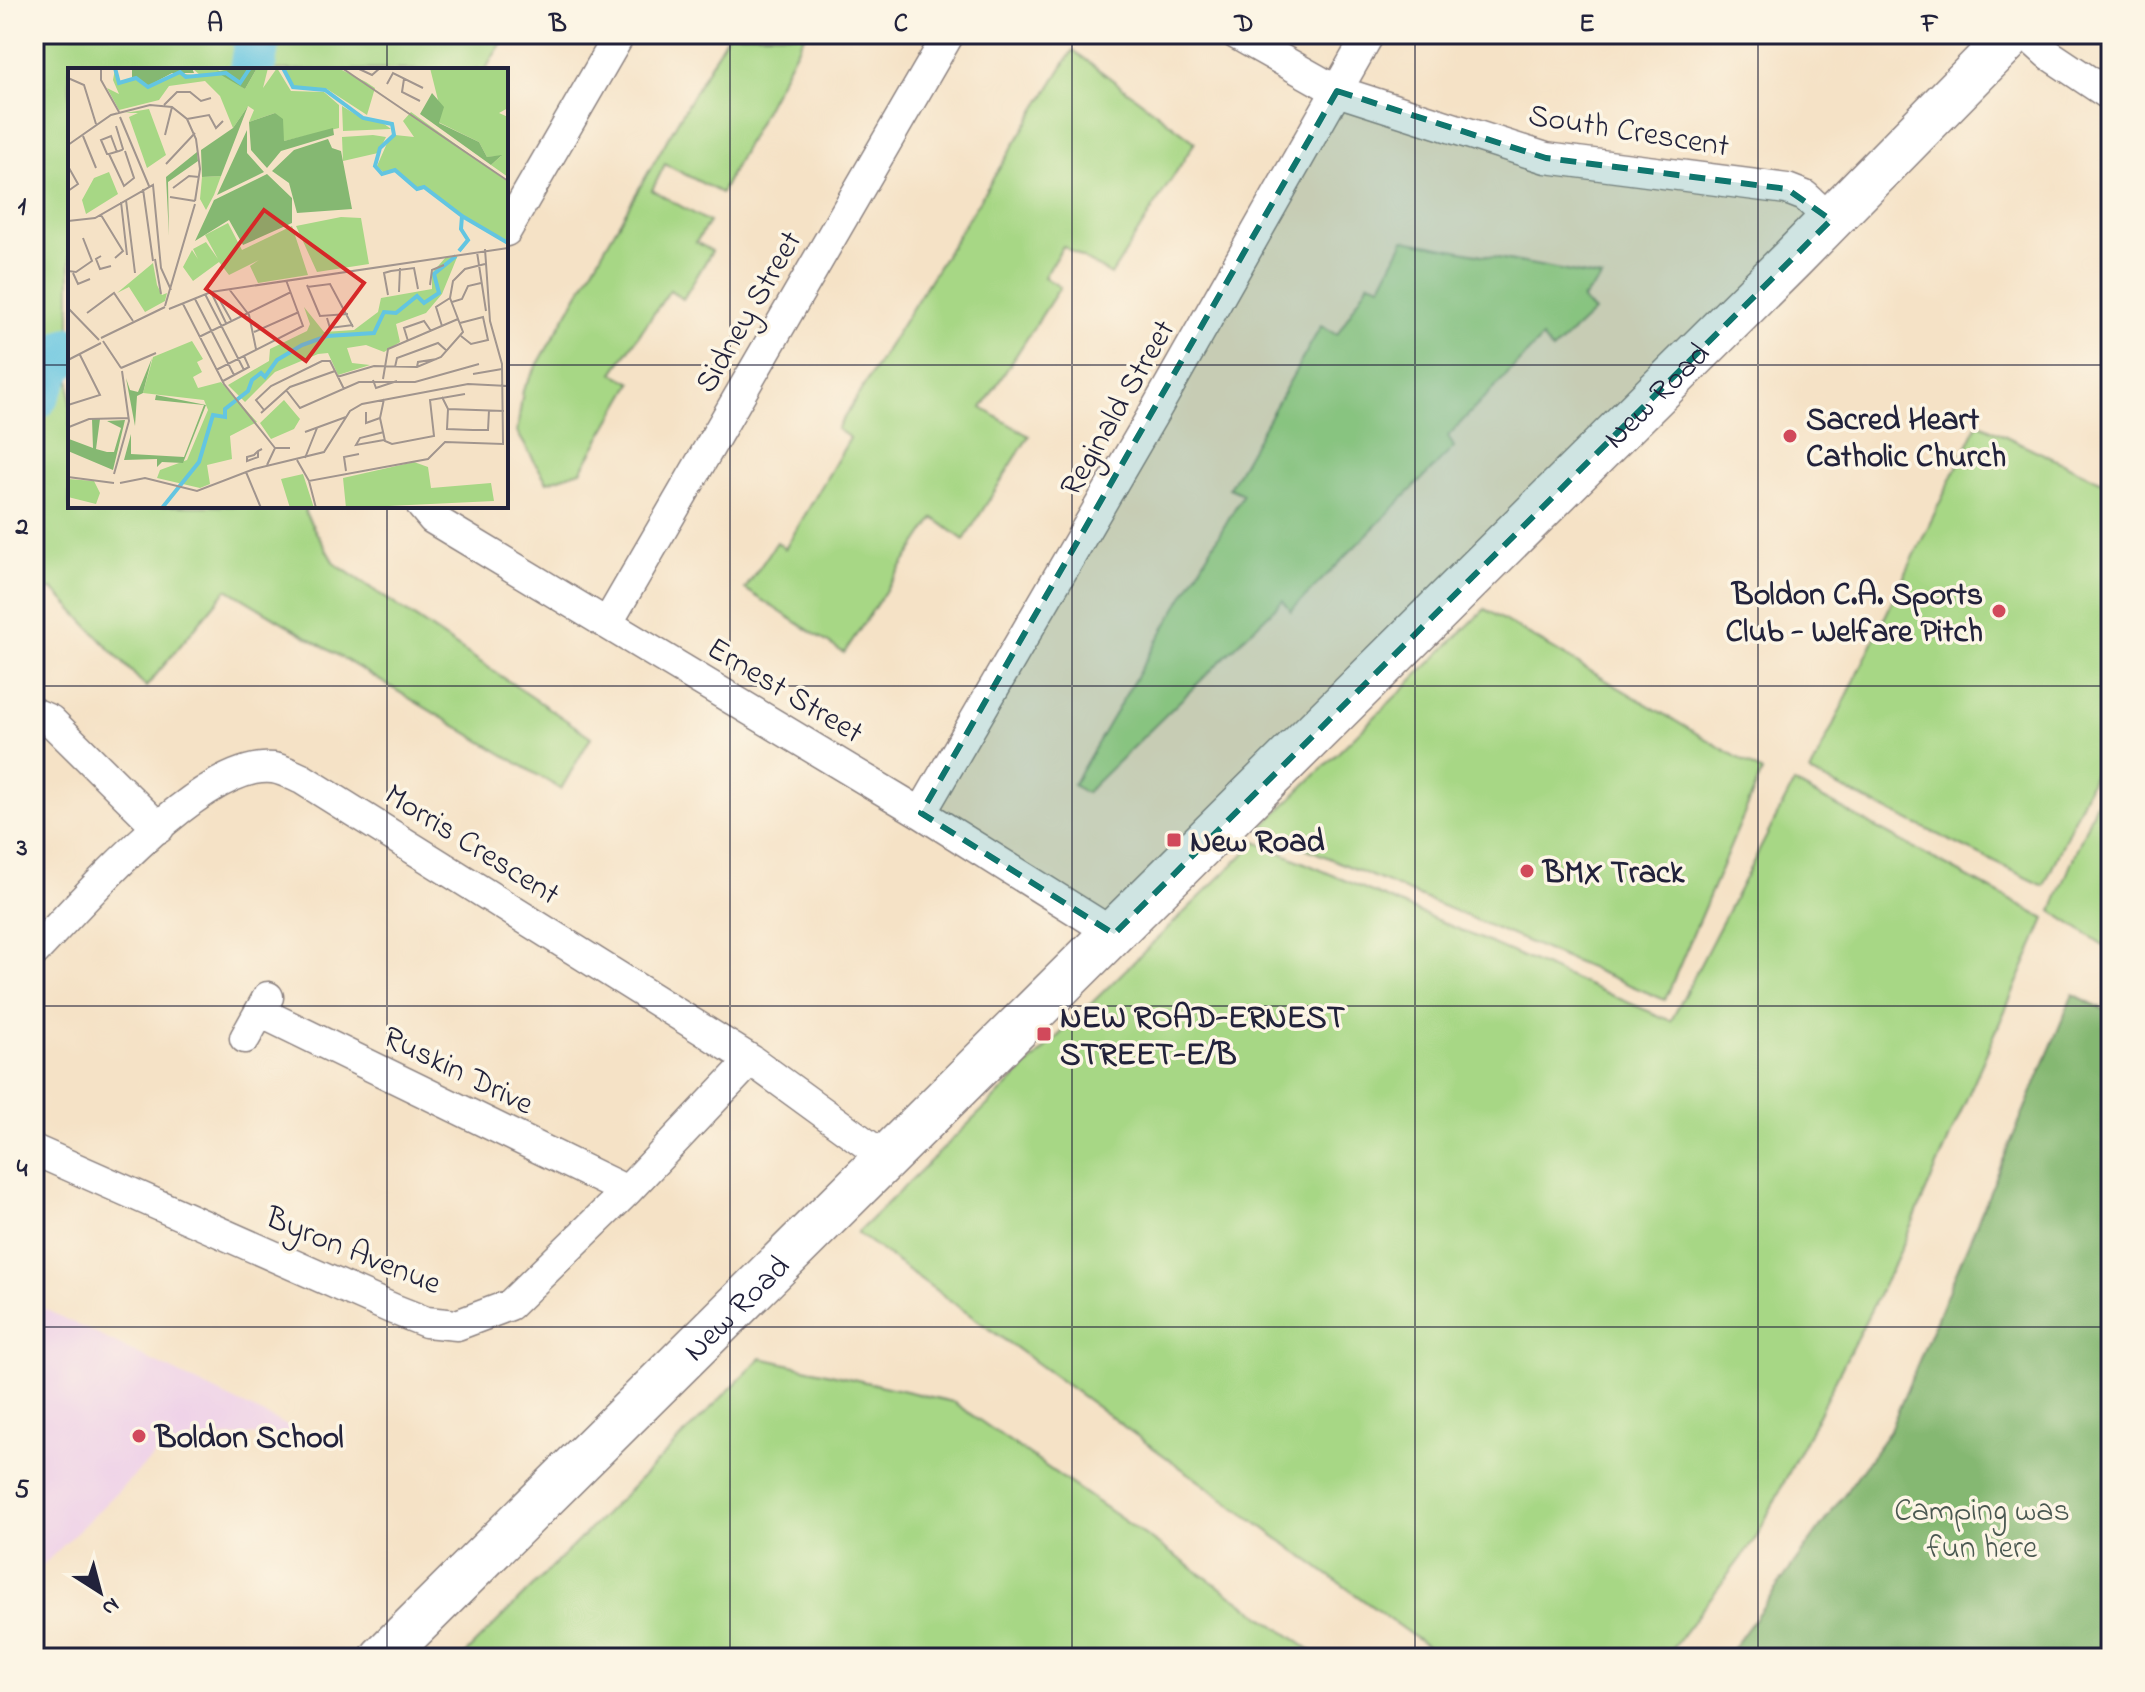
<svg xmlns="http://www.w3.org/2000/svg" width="2145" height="1692" font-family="'Indie Flower',sans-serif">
  <rect width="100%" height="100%" fill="#fcf5e5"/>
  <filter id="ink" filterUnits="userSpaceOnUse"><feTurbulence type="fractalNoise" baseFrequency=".0125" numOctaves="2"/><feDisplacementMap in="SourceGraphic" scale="16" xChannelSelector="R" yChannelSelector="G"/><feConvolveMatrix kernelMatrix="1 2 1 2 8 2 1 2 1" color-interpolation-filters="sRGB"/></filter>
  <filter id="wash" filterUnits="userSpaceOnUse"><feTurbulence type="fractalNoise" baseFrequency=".006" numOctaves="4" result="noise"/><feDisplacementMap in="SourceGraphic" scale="32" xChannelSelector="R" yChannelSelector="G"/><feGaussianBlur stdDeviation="1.8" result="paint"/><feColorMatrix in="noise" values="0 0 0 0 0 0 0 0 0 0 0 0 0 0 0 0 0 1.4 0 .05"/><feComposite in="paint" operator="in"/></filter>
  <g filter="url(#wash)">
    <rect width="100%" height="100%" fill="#f5e2c6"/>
    <path fill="#eed0e8" d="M34 1304 300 1432 190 1440 158 1452 34 1574Z"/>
    <path fill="#a7d785" stroke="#647c60" stroke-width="2" d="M47 34H507L485 70H70V506H305V513L334 563 591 737 561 789 227 589 146 687 53 589 34 594V52Z
      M728 34H805L721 193 665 164 652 190 709 222 696 242 712 251 683 299 670 290 613 373 632 383 581 471 547 482 517 432 523 390Z
      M1073 50 1195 142 1111 275 1063 246 1044 277 1060 287 982 408 1029 436 964 540 934 518 844 653 745 589 777 542 785 549 850 438 837 429Z
      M1404 240 1602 278 1582 299 1594 312 1552 351 1542 338 1448 436 1454 447 1291 611 1283 600 1086 793 1073 785 1243 494 1229 488 1321 326 1337 335 1369 282 1381 286Z
      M1978 423 2111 486V736L2044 886 1810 773Z
      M1485 609 1762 772 1665 1000 1260 829Z
      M2111 765V950L2052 911Z
      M1794 783 2045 919 1898 1256 1756 1538 1665 1658H1443L857 1233 1256 842 1671 1021Z
      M761 1358 953 1402 1322 1658H461Z"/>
    <path fill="#85b872" stroke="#546d56" stroke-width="2" d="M2073 994 2111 1013V1658H1726L1889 1432Z"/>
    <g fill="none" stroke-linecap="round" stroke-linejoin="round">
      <path stroke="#63c5e1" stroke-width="46" d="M252 70 258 34
        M34 398 54 362 70 350"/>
    </g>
  </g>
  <g filter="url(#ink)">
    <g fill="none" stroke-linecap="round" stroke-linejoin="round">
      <g stroke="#8c8280" stroke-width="33">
        <path id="minor" d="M1236 34 1337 91 1546 158 1787 189 1805 196 1831 220
          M2026 34 2048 54 2111 96
          M506 231 620 34
          M422 506 433 519 921 813 1114 934
          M607 624 949 34
          M34 713 50 720 159 828
          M921 813 1156 409 1369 34
          M34 952C82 903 202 760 273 768 282 769 293 775 302 779L751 1060 887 1159
          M260 1012 627 1191
          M245 1038 268 997
          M34 1150 393 1309 426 1322 457 1325 510 1305 627 1191 751 1060"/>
      </g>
      <g stroke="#8c8280" stroke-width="47">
        <g id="secondary">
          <path id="s1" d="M382 1658 1792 259 2013 34"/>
        </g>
      </g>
      <use href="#minor" stroke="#fff" stroke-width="30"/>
      <use href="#secondary" stroke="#fff" stroke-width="44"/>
    </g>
  </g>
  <path fill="#0f766e" fill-opacity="0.2" stroke="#0f766e" stroke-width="6" stroke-dasharray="16 10" stroke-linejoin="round" d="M1337 91 1546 158 1787 189 1831 220 1114 934 921 813Z"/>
  <path fill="none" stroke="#22223b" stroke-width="2" stroke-opacity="0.55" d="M387 34V70M730 34V1658M1072 34V1658M1415 34V1658M1758 34V1658M34 365H70M506 365H2111M387 506V1658M34 686H2111M34 1006H2111M34 1327H2111"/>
  <g fill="#d1495b" stroke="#fcf5e5" stroke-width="3">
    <circle cx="1790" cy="436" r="8"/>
    <circle cx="1999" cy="611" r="8"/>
    <rect x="1166" y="832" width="16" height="16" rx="4"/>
    <circle cx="1527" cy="871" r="8"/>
    <rect x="1036" y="1026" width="16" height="16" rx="4"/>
    <circle cx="139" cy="1436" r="8"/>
  </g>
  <g text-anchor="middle" stroke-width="7" stroke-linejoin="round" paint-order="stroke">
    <g font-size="32" fill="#22223b" stroke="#fcf5e5">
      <text transform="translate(1629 129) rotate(9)" y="11">South Crescent</text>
      <text transform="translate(747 311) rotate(-60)" y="11">Sidney Street</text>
      <text dy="11" stroke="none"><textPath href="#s1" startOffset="1794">New Road</textPath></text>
      <text transform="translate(1116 407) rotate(-60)" y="11">Reginald Street</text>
      <text transform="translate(786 689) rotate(31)" y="11">Ernest Street</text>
      <text transform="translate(473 843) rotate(32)" y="11">Morris Crescent</text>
      <text transform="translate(459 1069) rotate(26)" y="11">Ruskin Drive</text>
      <text transform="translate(354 1249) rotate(22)" y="11">Byron Avenue</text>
      <text dy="11" stroke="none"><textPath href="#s1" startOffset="498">New Road</textPath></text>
    </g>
    <g font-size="32" font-weight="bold" fill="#22223b" stroke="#fcf5e5" text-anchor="start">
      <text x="1806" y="429">Sacred Heart<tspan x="1806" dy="37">Catholic Church</tspan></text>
      <text x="1983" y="604" text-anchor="end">Boldon C.A. Sports<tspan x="1983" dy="37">Club - Welfare Pitch</tspan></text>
      <text x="1190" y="851">New Road</text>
      <text x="1543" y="882">BMX Track</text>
      <text x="1060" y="1027">NEW ROAD-ERNEST<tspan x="1060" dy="37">STREET-E/B</tspan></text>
      <text x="155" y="1447">Boldon School</text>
    </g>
    <g font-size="32" fill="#4a5851" stroke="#fcf5e5">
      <text x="1982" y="1520">Camping was<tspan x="1982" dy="37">fun here</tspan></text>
    </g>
  </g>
  <g transform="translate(68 68)">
    <rect width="440" height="440" fill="#f5e2c6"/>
    <path d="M124 0H172L167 5 150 2 177 21 189 0H200L195 20 209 0 223 23 256 24 271 37V60L216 73 207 45 181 54 186 42 180 38 165 60 152 28 137 13 101 18 91 32 51 42 39 20 51 26 45 12 47 1 51 16 68 11 79 20 110 5 133 8ZM215 0H270L298 14 307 20 299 47 259 21 226 18ZM362 0H440V40L431 45 440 49V109L423 97 433 88 419 89 411 74 370 54 371 36ZM274 38 295 51 311 52 323 61 275 63ZM81 41 98 87 79 100 61 49 70 45H57ZM343 44 440 114V173L389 145 357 118 349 120 327 101 316 105 309 98 320 73 327 67 346 69 335 53ZM274 69 305 67 318 69 310 85 275 93ZM41 104 50 126 18 146 14 132 26 110ZM153 108 146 127 138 142 132 131 134 109ZM273 149 293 150 301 196 249 204 228 158ZM160 155 174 182 224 158 240 207 190 215 182 198 191 192 161 207 151 194 125 213 115 199 124 182 130 191 125 181 138 174 150 191 137 167ZM390 187 374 226 358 245 328 256 332 274 316 284 298 277 279 280 284 295 302 297 270 307 260 285 250 286 207 304 177 334 160 317 201 293 202 281 239 263 242 256 236 239 256 264 286 262 310 244 313 230 364 221V205L378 189ZM85 195 89 217 94 227 99 225 97 233 77 244 61 219 49 225ZM124 273 135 291 129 294 134 304 125 309 130 320 153 314 189 354 162 368 164 391 139 397 142 416 132 420 89 410 92 402 119 392 140 342 136 332 75 325 85 289ZM216 332 232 351 226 361 203 371 192 355ZM346 394 360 399 363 420 423 415 426 433 278 440 275 410ZM235 406 246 440H222L213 411ZM0 411 26 413 32 425 28 436 0 429Z" fill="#a7d785"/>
    <path d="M64 0H124L126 5H104L80 18 69 10 56 13 64 10ZM172 0H189L177 21 148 4ZM364 25 376 39 371 55 411 74 419 89 434 87 423 97 352 46ZM180 38 153 108 134 109 133 82 165 60ZM207 45 215 51 216 73 265 60 266 67 213 83 199 100 183 82 181 54ZM179 62V85L196 104 149 127ZM260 71 264 80 273 83 284 141 229 145 221 115 204 103 226 82ZM129 84 130 93 100 114 101 168 98 109ZM199 106 224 130V155L175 177 161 152 127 173 146 132ZM84 290 75 325 69 328 67 358 58 310 62 322 70 324ZM88 327 138 337 115 395 94 394 89 399V391L56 392 63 366V386L116 389 136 337 87 332ZM24 351H32L28 381 39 384H46L53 360 39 353 57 352 45 402 0 383 1 371 25 380Z" fill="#85b872"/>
    <path fill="none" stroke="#63c5e1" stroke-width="4" d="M47 0 51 15 68 10 80 19 112 4 118 9 158 5 172 15 182 0M215 0 225 19 257 22 295 50 324 56 326 67 312 80 307 98 314 106 327 102 349 121 356 119 394 148 393 161 400 172 391 183M394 148 440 175M94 440 131 394 145 347 157 349V341L180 323 184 312 193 305 197 309 209 292 234 277 259 268 306 265 316 244 328 245 349 228 356 235 371 225 366 206 388 188"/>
    <path fill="none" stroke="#a1958e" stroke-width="2" d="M33 0V12L51 44M274 0 440 113M289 0 304 7 312 0M0 10 16 17 28 56M336 11 334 24 352 33M319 16 325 5 355 20M96 37 109 24H122L133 33 143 30M52 49 81 118M119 51 141 47 148 60 155 53M48 58 55 81 54 82 51 83 41 86H39L33 72 43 68 49 84M97 67 104 39M15 68 28 100M0 77 43 47 82 37 104 39 119 51 128 71 132 101 127 133M0 83 1 100 10 116 0 123M41 86 56 118 66 110 57 83M98 96 127 65M105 120 121 108 131 109M75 121 85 193M102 129 127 133M58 132 67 205M53 134 59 187M33 147 55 183 47 190M0 153 27 150 85 117 93 200 103 222M409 184 418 243M33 188 28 191 32 201 43 198M87 191 93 226M0 203 8 204 24 193 15 170M5 205 10 216 22 211M239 217 252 248 280 246M362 217 364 202 376 197M239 219 262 216 285 259M161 221 181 247 188 281M143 224 158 255M331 224 332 200M137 226 176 302M320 227 316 205 323 203 346 200 350 221M150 229 163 252M127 231 166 307M384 234 394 231 400 218 413 215M115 236 156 316 207 380M97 238 127 136M0 240 31 272M101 241 143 224 440 180M19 245 46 225 65 253M259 250 262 260 285 257M392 255 415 249 420 272 403 276 393 268M374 258 368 239 382 230M186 264 231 244M131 269 223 224M33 270 97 239M35 273 53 300M340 273 336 260 356 253 363 263M0 292 33 275M327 299 329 290 370 275 379 283M349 299 350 294 369 291M53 300 88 285M148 302 235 258 218 212M405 306 434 301M269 309 306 298 349 299 373 289 395 264 382 230 385 213 397 201 417 196M315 311 320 281 390 251M305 312 308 320 329 313M155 313 181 299 176 288M218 322 232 340 291 314H347L411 296M374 329 380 341 436 343M316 331 312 350 317 373 324 376 366 368 362 332 397 326M0 337 32 327 12 287M380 341 379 361 405 362H420L421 342M196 342 188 332 203 318 254 293H262L276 321M298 344V355L312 350M193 345 222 319 267 303M1 359 21 351 61 350M237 364 278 349M316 364 292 370 288 377 316 372M190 383V389L179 393V389L186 387 190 383 194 381M237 390 249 360M229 392 241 413 360 391 377 374 435 376 434 296 422 253 417 181M199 397 207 380H222M278 403 276 389 291 386M178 404 193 440M46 406 61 353 54 303M0 409 46 415M241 413 248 440M52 415 77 410 129 423 186 401 256 384 282 343 294 336 400 316 440 318"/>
    <path fill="#d62828" fill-opacity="0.15" stroke="#d62828" stroke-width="4" d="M196 142 296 215 238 293 138 221Z"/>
    <rect width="440" height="440" fill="none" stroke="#22223b" stroke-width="4"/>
  </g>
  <rect width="2145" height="1692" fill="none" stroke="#fcf5e5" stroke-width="88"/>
  <g transform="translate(100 1592) rotate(144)" stroke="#fcf5e5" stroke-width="6" paint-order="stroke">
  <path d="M0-6L14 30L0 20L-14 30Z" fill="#22223b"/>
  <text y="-12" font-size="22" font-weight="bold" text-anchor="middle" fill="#22223b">N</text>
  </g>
  <rect x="44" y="44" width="2057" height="1604" fill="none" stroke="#22223b" stroke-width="3"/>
  <g font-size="26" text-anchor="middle" font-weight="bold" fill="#22223b">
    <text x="215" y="31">A</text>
    <text x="558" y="31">B</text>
    <text x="901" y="31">C</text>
    <text x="1244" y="31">D</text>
    <text x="1587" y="31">E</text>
    <text x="1930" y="31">F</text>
    <text x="22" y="214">1</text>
    <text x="22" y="534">2</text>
    <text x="22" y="855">3</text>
    <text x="22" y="1176">4</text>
    <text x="22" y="1497">5</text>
  </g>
</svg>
